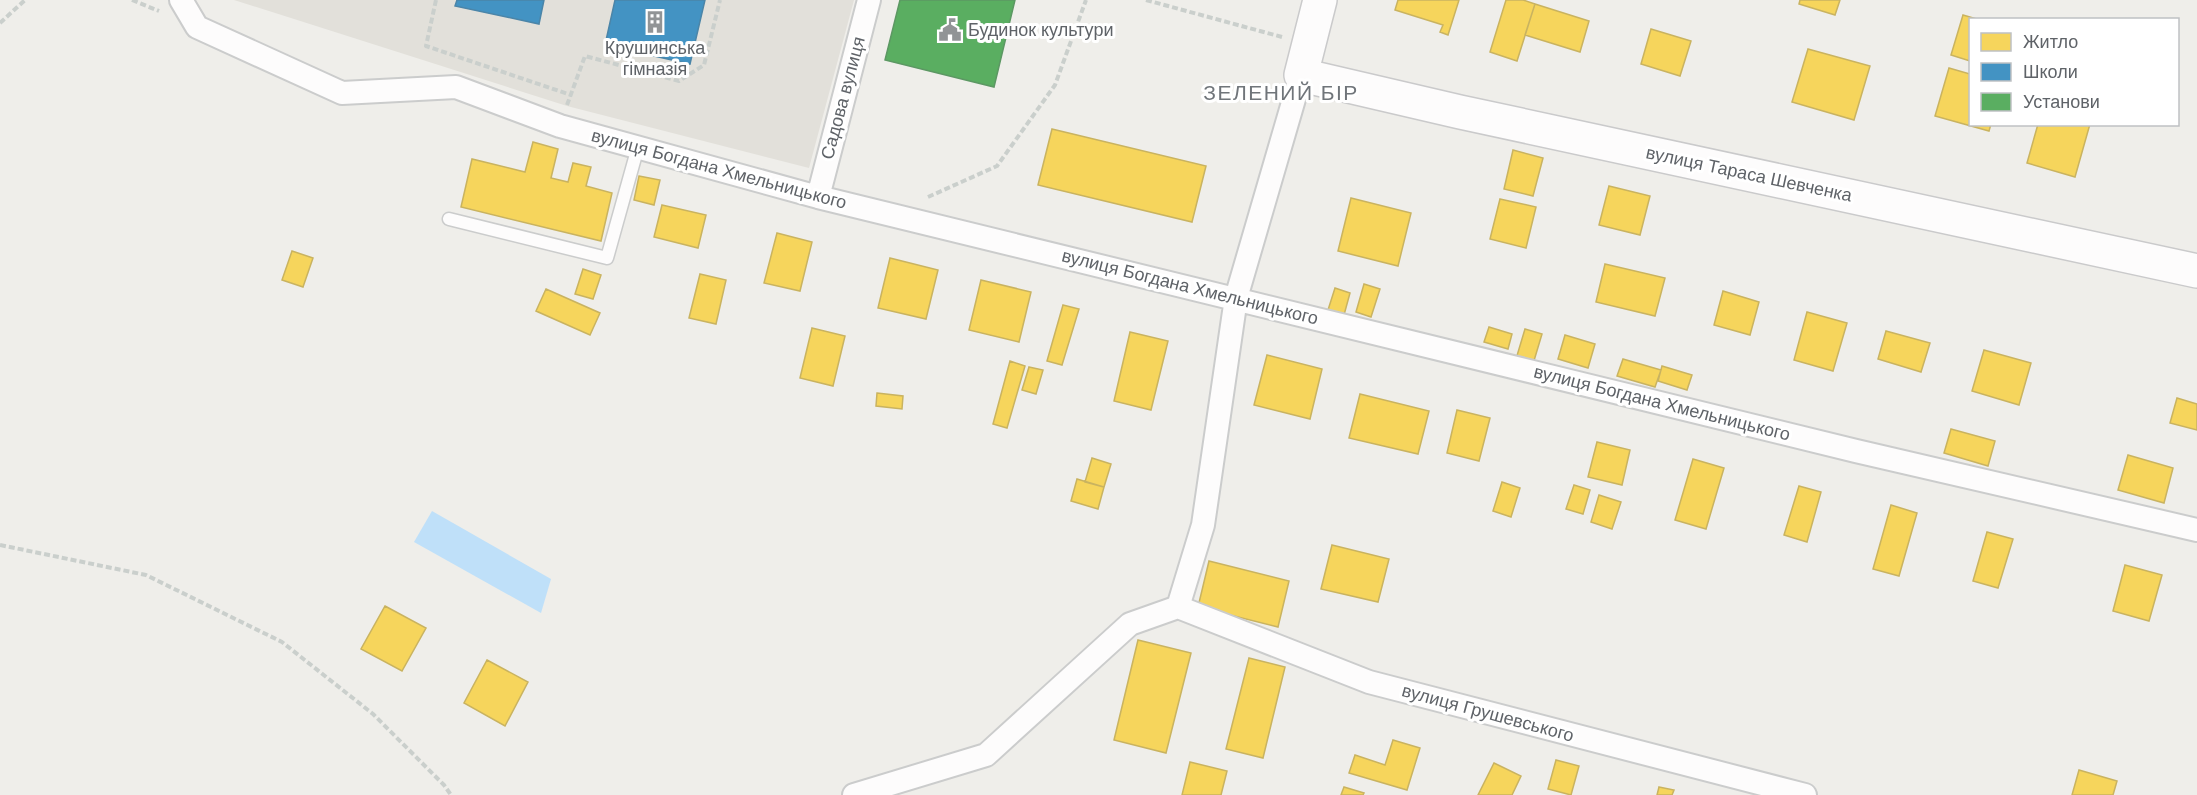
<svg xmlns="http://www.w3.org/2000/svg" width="2197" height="795" font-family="'DM Sans',sans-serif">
  <rect width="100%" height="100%" fill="#efeeea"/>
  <path fill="#e2e0da" d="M234 0H854L809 168 567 106Z"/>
  <path fill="#bfe0f9" d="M432 511 551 579 541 613 414 542Z"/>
  <path fill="#f6d55c" stroke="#c9b360" stroke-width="1.5" d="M1398 0H1459L1448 35 1440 32 1443 25 1395 10Z
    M1506 0H1523L1535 4 1517 61 1490 52Z
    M1800 0H1840L1835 15 1799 4Z
    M1535 4 1589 21 1580 52 1525 35Z
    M1963 15 1980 20H1970V61L1951 55Z
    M1651 29 1691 41 1680 76 1641 64Z
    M1808 49 1870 66 1854 120 1792 102Z
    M1949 68 1970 74V124H1991L1989 131 1935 116Z
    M2038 124H2090L2075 177 2027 163Z
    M1052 129 1206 166 1192 222 1038 185Z
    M533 142 558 149 551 178 568 182 573 163 591 167 586 186 612 193 601 241 461 207 472 159 525 172Z
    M1513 150 1543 158 1533 196 1504 189Z
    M639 176 660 180 654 205 634 200Z
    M1609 186 1650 196 1640 235 1599 225Z
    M1351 198 1411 213 1398 266 1338 251Z
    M1500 199 1536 207 1526 248 1490 239Z
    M662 205 706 215 698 248 654 237Z
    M777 233 812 242 800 291 764 283Z
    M292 251 313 258 303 287 282 280Z
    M890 258 938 270 926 319 878 308Z
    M1605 264 1665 278 1655 316 1596 302Z
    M583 269 601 275 593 299 575 294Z
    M700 274 726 280 716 324 689 318Z
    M981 280 1031 292 1019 342 969 330Z
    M1364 284 1380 289 1371 317 1356 312Z
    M1335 288 1350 293 1344 315 1328 310Z
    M546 289 600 313 590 335 536 311Z
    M1723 291 1759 302 1750 335 1714 325Z
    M1063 305 1079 309 1062 365 1047 361Z
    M1807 312 1847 323 1833 371 1794 360Z
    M1489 327 1512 334 1508 349 1484 342Z
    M812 328 845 336 833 386 800 378Z
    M1525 329 1542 334 1533 364 1516 359Z
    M1886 331 1930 343 1921 372 1878 359Z
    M1130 332 1168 341 1151 410 1114 401Z
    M1565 335 1595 344 1588 368 1558 359Z
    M1984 350 2031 363 2019 405 1972 391Z
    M1267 355 1322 369 1310 419 1254 405Z
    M1623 359 1661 370 1655 387 1617 376Z
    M1010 361 1025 366 1007 428 993 424Z
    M1662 366 1692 375 1687 390 1658 381Z
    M1029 367 1043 370 1036 394 1022 390Z
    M877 393 903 396 902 409 876 406Z
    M1360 394 1429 411 1418 454 1349 438Z
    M2177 398 2197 404V430L2170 423Z
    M1457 410 1490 418 1479 461 1447 453Z
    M1951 429 1995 441 1988 466 1944 453Z
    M1597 442 1630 450 1622 485 1588 477Z
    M2128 455 2173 468 2164 503 2118 490Z
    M1092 458 1111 464 1104 487 1085 482Z
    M1693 459 1724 468 1706 529 1675 520Z
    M1077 479 1104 487 1098 509 1071 501Z
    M1502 482 1520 488 1511 517 1493 511Z
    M1574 485 1590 490 1583 514 1566 509Z
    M1799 486 1821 492 1807 542 1784 535Z
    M1599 495 1621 502 1612 529 1591 522Z
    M1891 505 1917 513 1899 576 1873 569Z
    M1987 532 2013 539 1998 588 1973 581Z
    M1332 545 1389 559 1378 602 1321 589Z
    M1209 561 1289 581 1278 627 1198 607Z
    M2125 565 2162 575 2149 621 2113 611Z
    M385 606 426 628 402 671 361 649Z
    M1138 640 1191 653 1166 753 1114 740Z
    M1249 658 1285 667 1263 758 1226 749Z
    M487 660 528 682 505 726 464 703Z
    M1393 740 1420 748 1407 790 1349 773 1355 755 1385 765Z
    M1556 760 1579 766 1571 795 1548 789Z
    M1190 762 1227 771 1221 795H1182Z
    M1494 763 1521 776 1512 795H1478Z
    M2079 770 2117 781 2113 795H2072Z
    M1344 787 1364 793 1363 795H1341Z
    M1659 787 1674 790 1672 795H1657Z"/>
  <path fill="#4393c3" stroke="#4b85a8" stroke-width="1.5" d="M457 0H544L539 24 455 6Z
    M615 0H705L690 64 605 45Z"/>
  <path fill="#5aae61" stroke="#5c9863" stroke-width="1.5" d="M900 0H1015L994 87 885 60Z"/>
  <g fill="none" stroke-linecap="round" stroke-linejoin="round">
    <g stroke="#cbcccc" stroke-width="15">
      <path id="lane" d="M449 219 607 258 638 147"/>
    </g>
    <g stroke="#cbcccc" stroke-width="26">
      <path id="street" d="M181 0 197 27 342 93 456 87 560 126 818 197 1856 451 2197 530
        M818 197 869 0
        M1178 607 1369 682 1805 795
        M854 795 986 755 1130 624 1178 607 1203 525 1236 298 1301 75"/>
    </g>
    <g stroke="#cacacb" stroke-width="36">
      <path id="secondary" d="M1320 0 1301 75 1460 112 2197 271"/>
    </g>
    <path stroke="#cacfcc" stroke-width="4" stroke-dasharray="6 3" stroke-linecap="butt" d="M132 0 159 11
      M436 0 426 46 571 95
      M1146 0 1282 37
      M0 23 25 0
      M567 105 585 56 679 81 704 65 720 0
      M928 197 997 166 1055 85 1086 0
      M0 545 146 575 282 642 373 714 444 785 451 795"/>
    <use href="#lane" stroke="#fdfcfc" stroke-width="12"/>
    <use href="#street" stroke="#fdfcfc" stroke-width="22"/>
    <use href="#secondary" stroke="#fdfcfc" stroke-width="33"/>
  </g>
  <defs>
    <g id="building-bare" transform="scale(1.8)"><path d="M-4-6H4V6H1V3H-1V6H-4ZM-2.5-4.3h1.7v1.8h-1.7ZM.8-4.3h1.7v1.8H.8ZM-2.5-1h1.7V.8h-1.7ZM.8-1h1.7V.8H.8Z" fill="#919496" stroke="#fff" stroke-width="2.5" paint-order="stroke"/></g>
    <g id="civic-bare" transform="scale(1.8)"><path d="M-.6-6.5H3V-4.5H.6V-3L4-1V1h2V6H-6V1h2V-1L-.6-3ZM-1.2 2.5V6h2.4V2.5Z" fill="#919496" stroke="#fff" stroke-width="2.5" paint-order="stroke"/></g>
  </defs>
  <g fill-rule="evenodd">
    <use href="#building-bare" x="655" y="22"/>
    <use href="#civic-bare" x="950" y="30"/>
  </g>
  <g text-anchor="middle" stroke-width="6" stroke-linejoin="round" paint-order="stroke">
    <g font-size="18" fill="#5f6368" stroke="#fff" text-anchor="start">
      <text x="968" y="36">Будинок культури</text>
      <text x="655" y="54" text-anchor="middle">Крушинська<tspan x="655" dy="21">гімназія</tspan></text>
    </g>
    <g font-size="18" fill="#5f6368" stroke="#fff">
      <text transform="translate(843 98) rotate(-75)" y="6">Садова вулиця</text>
      <text transform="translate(719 169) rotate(15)" y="6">вулиця Богдана Хмельницького</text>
      <text transform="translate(1749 174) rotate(12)" y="6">вулиця Тараса Шевченка</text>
      <text transform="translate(1190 287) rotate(14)" y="6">вулиця Богдана Хмельницького</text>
      <text transform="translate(1662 403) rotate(14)" y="6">вулиця Богдана Хмельницького</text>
      <text transform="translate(1488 713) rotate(15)" y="6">вулиця Грушевського</text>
    </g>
    <g font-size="21" letter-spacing="1.5" fill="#70757a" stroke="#fff">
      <text x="1281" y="100">ЗЕЛЕНИЙ БІР</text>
    </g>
  </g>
  <rect x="1969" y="18" width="210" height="108" fill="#ffffff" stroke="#bfc1c3" stroke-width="1.5"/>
  <rect x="1981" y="33" width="30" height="18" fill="#f6d55c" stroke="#bfc1c3" stroke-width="1.5"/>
  <text x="2023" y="48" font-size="18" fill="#5f6368">Житло</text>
  <rect x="1981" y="63" width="30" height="18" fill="#4393c3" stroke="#bfc1c3" stroke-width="1.5"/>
  <text x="2023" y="78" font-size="18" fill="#5f6368">Школи</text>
  <rect x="1981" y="93" width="30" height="18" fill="#5aae61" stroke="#bfc1c3" stroke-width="1.5"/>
  <text x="2023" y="108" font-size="18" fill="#5f6368">Установи</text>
</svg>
